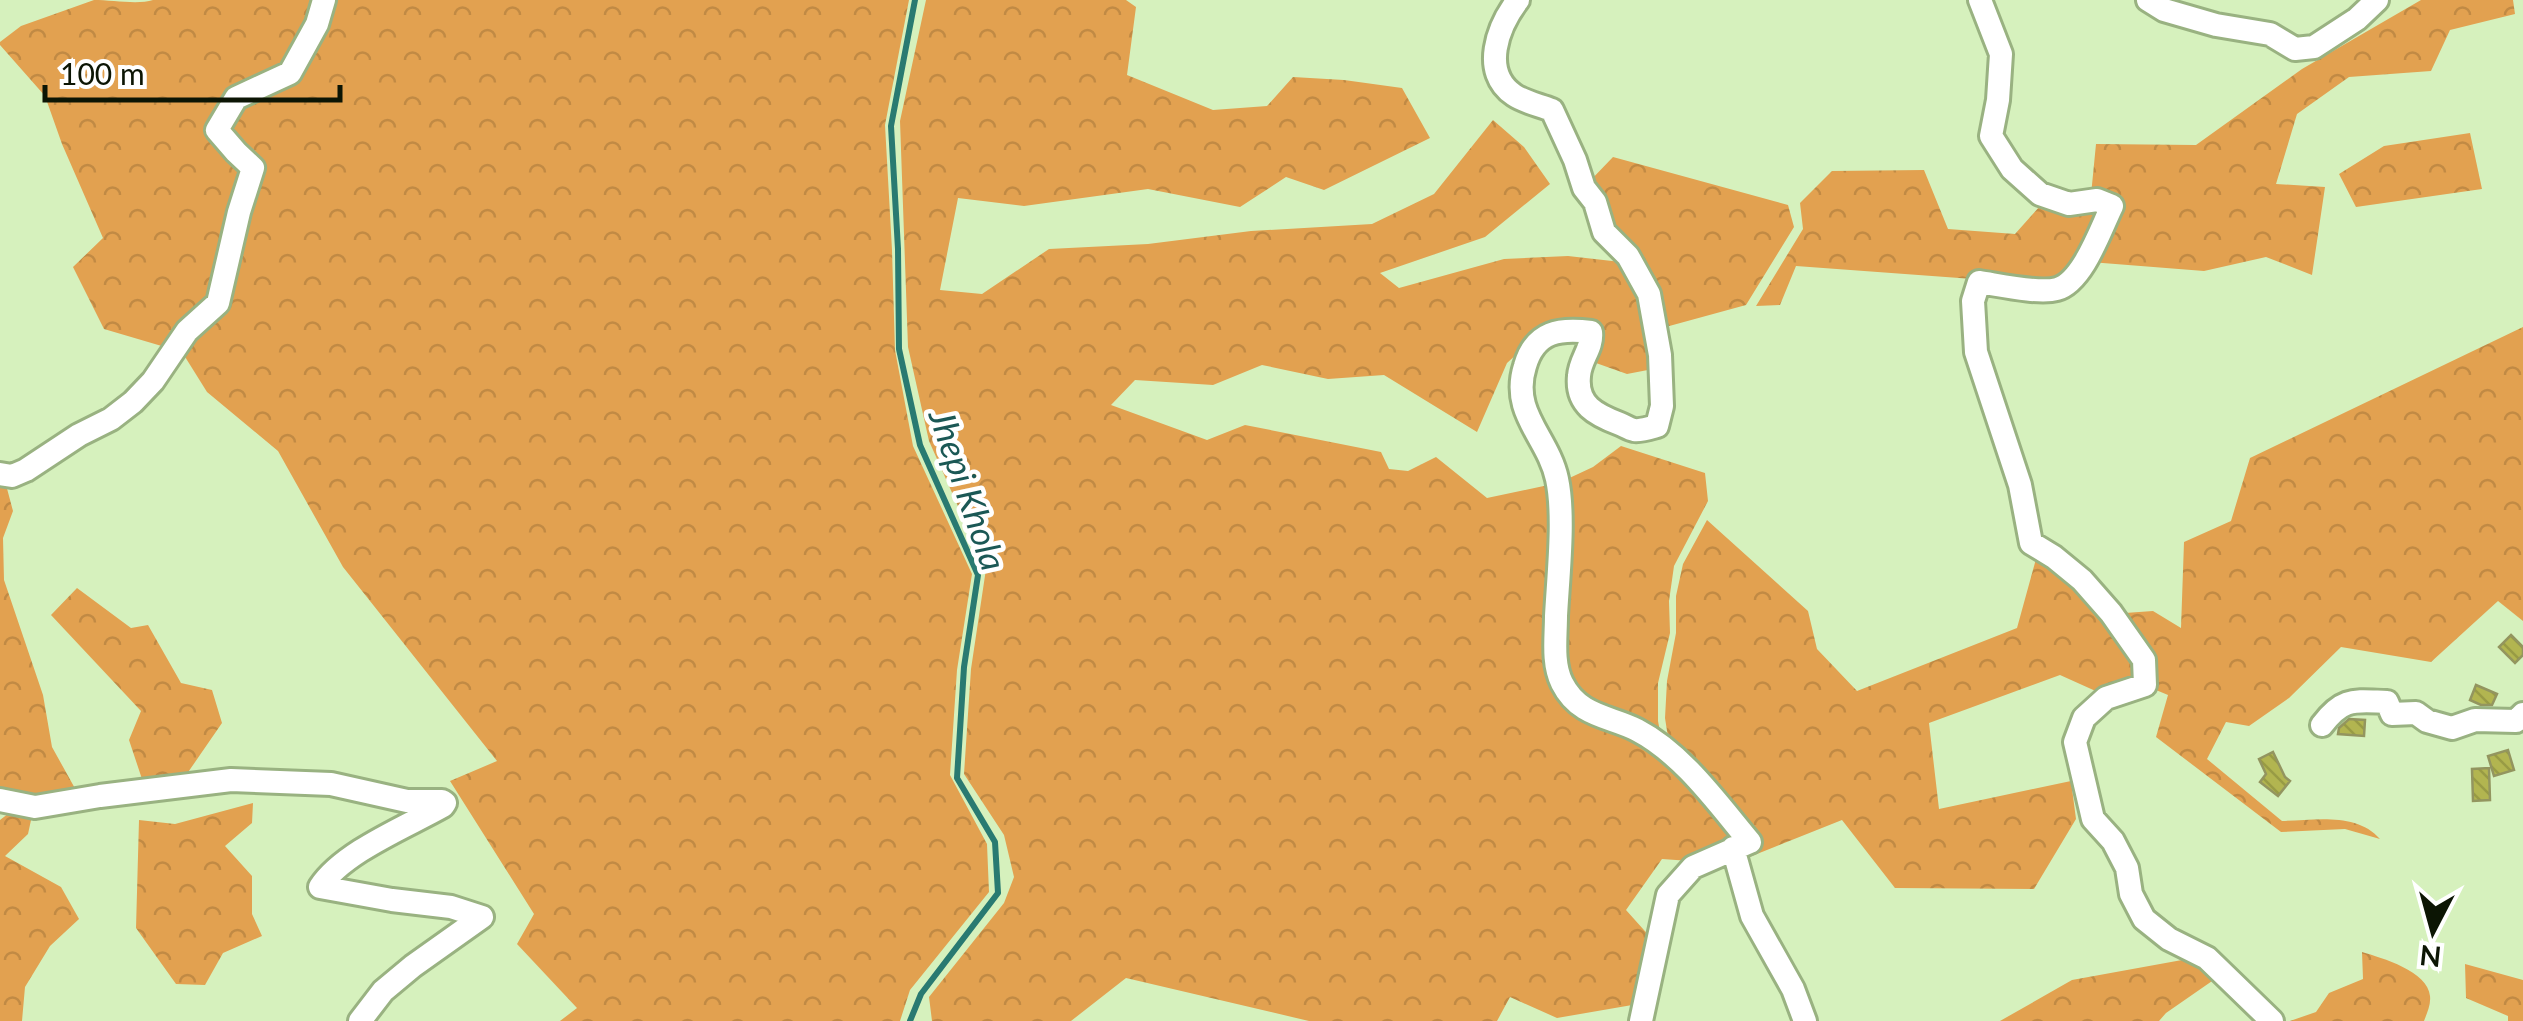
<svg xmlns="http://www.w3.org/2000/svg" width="2523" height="1021" font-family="Lato,sans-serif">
  <defs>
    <pattern id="forest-crowns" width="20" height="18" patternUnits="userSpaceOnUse" patternTransform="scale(2.5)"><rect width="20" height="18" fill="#e2a150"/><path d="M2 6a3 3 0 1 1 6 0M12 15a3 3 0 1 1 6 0" fill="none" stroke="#c18a44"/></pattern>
    <pattern id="building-back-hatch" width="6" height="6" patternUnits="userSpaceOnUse" patternTransform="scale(2.5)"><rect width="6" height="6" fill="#b2b550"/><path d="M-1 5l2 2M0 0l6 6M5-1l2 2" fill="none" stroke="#989b44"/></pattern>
  </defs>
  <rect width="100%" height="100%" fill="#d6f1bd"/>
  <path fill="url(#forest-crowns)" d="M94 0C112 0 138 5 153 0H909L885 125 892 250 895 350 913 446 972 574 957 670 950 775 987 844 989 892 910 990 900 1021H560L577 1008 517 944 534 914 450 781 497 761 343 567 278 451 207 392 182 352 104 329 73 267 103 238 62 144 45 96 0 45V42L21 26Z
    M926 0H1126L1136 7 1127 75 1213 110 1267 106 1293 77 1344 80 1402 88 1430 138 1324 190 1286 177 1240 207 1148 189 1024 206 958 198 940 290 982 294 1049 249 1148 244 1251 231 1372 224 1434 194 1493 120 1524 147 1550 184 1485 237 1380 273 1399 288 1504 259 1568 256 1621 262 1641 295 1653 369 1627 374 1596 363 1593 352 1596 329 1542 331 1507 363 1477 432 1384 375 1328 379 1262 365 1213 385 1135 380 1111 405 1207 440 1245 425 1381 452 1389 469 1408 471 1436 457 1487 498 1553 484 1557 687 1662 756 1737 838 1690 861 1662 859 1626 910 1652 939 1638 1004 1557 1018 1510 997 1497 1021H1309L1126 978 1071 1021H932L929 997 1004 903 1014 877 1004 835 964 774 971 669 986 569 929 441 908 347 900 121Z
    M2421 0H2513L2515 14 2450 30 2431 71 2349 77 2297 114 2276 184 2325 187 2312 275 2266 257 2204 271 2090 262 2107 226 2091 195 2096 144 2196 145 2302 69Z
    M2470 133 2482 189 2356 207 2339 174 2384 146Z
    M1613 157 1788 205 1794 227 1746 305 1662 328 1587 184Z
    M1924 170 1948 229 2015 234 2040 206 2107 209 2071 275 2054 285 1796 266 1780 305 1756 306 1803 229 1800 203 1832 171Z
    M2523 327V621L2498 601 2431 662 2341 647 2289 698 2249 726 2226 722 2207 759 2282 821C2314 820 2357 812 2380 839L2345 829 2281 832 2156 737 2168 695 2156 690 2155 659 2125 613 2153 611 2181 628 2184 542 2231 521 2250 458Z
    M1621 446 1705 473 1708 501 1674 566 1669 601 1670 633 1658 683V721L1662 742 1609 716 1565 679 1563 481 1593 467Z
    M0 480 5 481 13 511 3 538 4 580 43 695 52 747 77 792 34 800 0 791Z
    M1707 520 1808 611 1817 649 1857 691 2017 628 2036 559 2079 586 2127 640 2140 681 2100 693 2060 675 1929 723 1939 809 2071 781 2076 819 2034 889 1895 888 1842 820 1742 860 1752 843 1670 750 1665 718 1667 681 1676 633V596L1683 564Z
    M77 588 131 628 148 625 181 683 212 690 222 723 182 781 144 785 129 740 141 711 51 615Z
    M253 803 252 823 225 846 252 876V914L262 936 223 953 205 985 176 984 136 928 139 820 175 824Z
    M17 807 33 811 28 834 5 856 61 887 79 919 50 946 25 987 22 1021H0V820Z
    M2362 952C2382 958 2428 971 2430 996 2431 1005 2427 1013 2424 1021H2290L2316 1012 2329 993 2363 979Z
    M2193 958 2215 979 2166 1013 2159 1021H2000L2072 980Z
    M2465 964 2523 980V1021H2508V1016L2466 998Z"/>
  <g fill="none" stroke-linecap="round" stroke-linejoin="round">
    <path stroke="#297a71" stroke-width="6" d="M910 1021 921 994 998 893 995 842 957 778 964 667 978 575 920 445 899 349 898 249 891 126 915 0"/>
  </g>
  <path fill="url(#building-back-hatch)" stroke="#93955f" stroke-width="2.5" d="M2511 635 2523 647V655L2515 663 2499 647Z
    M2476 685 2497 694 2492 705H2481L2470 700Z
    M2349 719 2365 720 2364 736 2338 734 2339 728Z
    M2508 750 2514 770 2494 776 2488 756Z
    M2273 752 2285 777 2290 781 2278 796 2260 782 2266 774 2259 759Z
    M2489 768 2490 800 2473 801 2472 769Z"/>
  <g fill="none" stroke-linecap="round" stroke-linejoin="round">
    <g stroke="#99b281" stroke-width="28">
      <path id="street" d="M1518 0C1498 26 1480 72 1514 95 1524 102 1539 105 1552 110L1575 160 1584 188 1595 202 1604 232 1628 256 1649 294 1660 355 1662 406 1657 426C1650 428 1641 431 1634 430 1629 429 1625 426 1620 424 1596 415 1576 405 1579 376 1580 359 1593 348 1591 332 1560 328 1535 331 1525 366 1510 413 1548 437 1557 479 1565 516 1558 577 1556 616 1556 637 1552 663 1562 683 1579 717 1610 716 1637 730 1683 754 1718 804 1750 842L1693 867 1668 895 1641 1021
        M1980 0 2001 54 1998 100 1991 136 2012 169 2040 194 2069 204 2097 200 2112 206C2101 228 2083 282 2057 289 2039 294 1999 285 1979 282L1973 301 1976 352 2020 485 2031 543 2054 557 2082 580 2111 613 2144 660 2145 685 2106 698 2084 718 2075 742 2093 819 2113 841 2127 868 2131 894 2144 919 2169 939 2207 958 2272 1021
        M2148 0 2164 10 2216 25 2270 34 2295 49 2314 47 2357 19 2377 0
        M0 474 12 476 26 470 79 435 111 419 133 402 153 381 187 331 218 303 239 212 253 168 236 152 217 130 236 98 290 73 317 24 324 0
        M2322 725C2343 697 2354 701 2387 702L2392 714 2416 713 2427 721 2452 728 2475 720 2516 721 2523 714
        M0 800 35 807 100 796 231 780 331 784 407 801H442L445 803 443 806C406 827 343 852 320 887L392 900 451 907 482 917 413 966 383 991 360 1021
        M1733 848 1752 916 1793 989 1805 1021"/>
    </g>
    <use href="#street" stroke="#fff" stroke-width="22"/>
  </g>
  <g text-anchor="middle" stroke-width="9" stroke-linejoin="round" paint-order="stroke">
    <g font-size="35" font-style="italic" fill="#1b5855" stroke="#fff">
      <text transform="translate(967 490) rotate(71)" y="12">Jhepi Khola</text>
    </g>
  </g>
  <g transform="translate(2433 931) rotate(186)" stroke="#ffffff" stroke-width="8" paint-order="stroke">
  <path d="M0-8L18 38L0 25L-18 38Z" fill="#0c1504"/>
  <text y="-15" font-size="28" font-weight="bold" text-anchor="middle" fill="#0c1504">N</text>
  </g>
  <path d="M45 85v15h295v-15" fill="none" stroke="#0c1504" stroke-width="5"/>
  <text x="60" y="85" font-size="30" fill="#0c1504" stroke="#ffffff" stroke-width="8" paint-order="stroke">100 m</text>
</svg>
